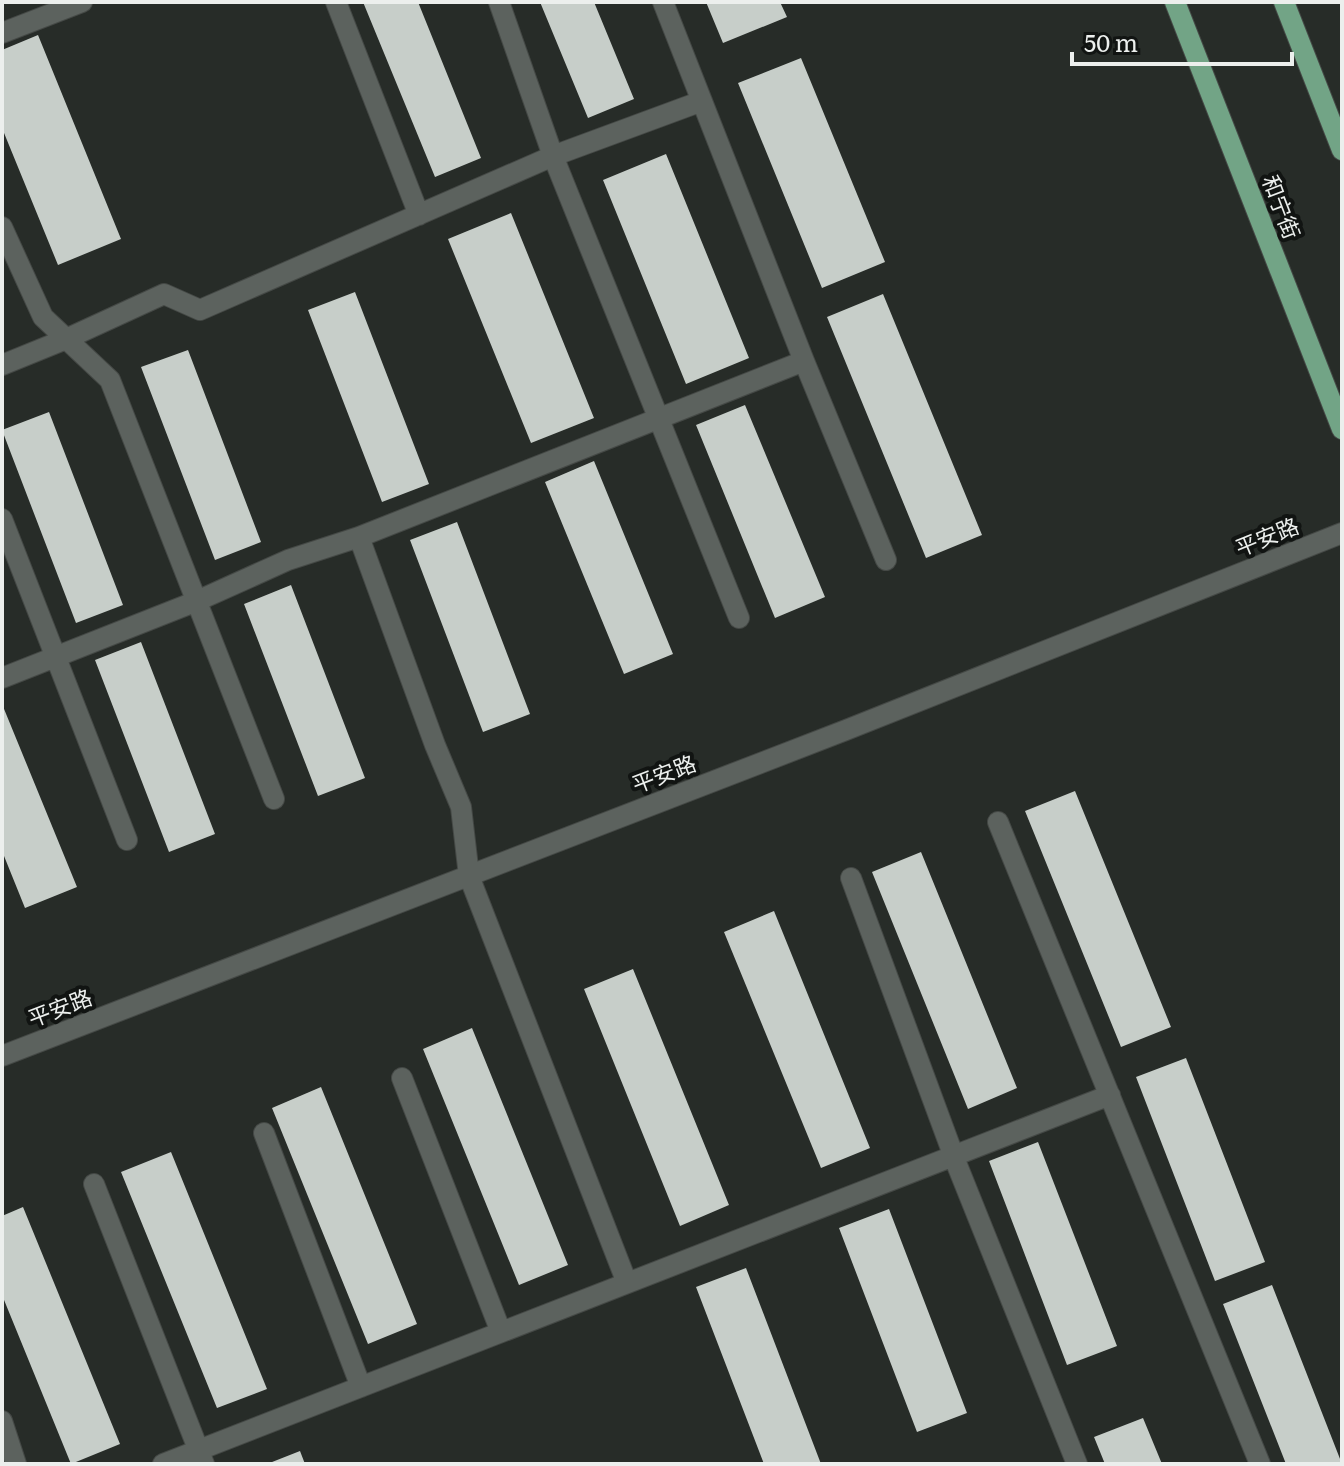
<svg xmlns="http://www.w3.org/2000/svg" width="1344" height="1466" font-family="Literata,'Noto Sans SC',serif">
  <rect width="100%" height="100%" fill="#272c28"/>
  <path fill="#c7cec9" d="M363 2H418L481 158 435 177Z
    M540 2H594L634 99 588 118Z
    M706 2H780L787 17 723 43Z
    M38 35 121 239 58 265 2 128V50Z
    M801 58 885 262 822 288 738 83Z
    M666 154 749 358 686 384 603 180Z
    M511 213 594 418 531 443 448 239Z
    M355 292 429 484 382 502 308 310Z
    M883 294 982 535 926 558 827 317Z
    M188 350 261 542 215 560 141 367Z
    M745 405 825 597 775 618 696 425Z
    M49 412 123 605 76 623 2 430Z
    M594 461 673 654 624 674 545 482Z
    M457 522 530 714 483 732 410 540Z
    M291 585 365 778 318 796 244 604Z
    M141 642 215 834 169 852 95 660Z
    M2 704 77 887 25 908 2 851Z
    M1075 791 1171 1027 1121 1047 1025 811Z
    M921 852 1017 1088 968 1109 872 872Z
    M774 911 870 1148 821 1168 724 932Z
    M633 969 729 1205 680 1226 584 989Z
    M472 1028 568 1265 519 1285 423 1049Z
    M1186 1058 1265 1262 1215 1281 1136 1077Z
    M321 1087 417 1324 368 1344 272 1108Z
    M1038 1142 1117 1346 1067 1365 989 1161Z
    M171 1152 267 1389 217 1408 121 1172Z
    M23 1207 120 1444 71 1464 2 1295V1216Z
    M889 1209 967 1413 917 1432 839 1228Z
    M746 1268 821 1464H764L696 1287Z
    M1272 1285 1342 1464H1286L1223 1304Z
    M1143 1418 1162 1464H1105L1094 1437Z
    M300 1451 305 1464H267Z"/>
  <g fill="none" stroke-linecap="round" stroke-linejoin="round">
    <g stroke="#454946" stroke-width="22">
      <path id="minor" d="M336 2 419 215
        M499 2 553 156 739 618
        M663 2 804 361 886 560
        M2 33 82 2
        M2 227 43 317 110 380 274 799
        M2 365 66 339 164 294 200 310 553 156 702 101
        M2 519 127 840
        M359 537 435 745 461 807 469 876 627 1283
        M2 678 197 601 288 560 359 537 804 361
        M998 822 1260 1464
        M851 878 957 1165 1077 1464
        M2 1056 846 730 1342 533
        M402 1078 501 1332
        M264 1133 361 1387
        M94 1184 204 1464
        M2 1421 16 1464
        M163 1464 1110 1095"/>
    </g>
    <g stroke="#454946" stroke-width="22">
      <path id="major" d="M1175 2 1342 429
        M1284 2 1342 150"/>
    </g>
    <use href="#minor" stroke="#5c625e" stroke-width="20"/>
    <use href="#major" stroke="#72a486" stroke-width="20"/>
  </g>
  <g text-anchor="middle" stroke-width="8" stroke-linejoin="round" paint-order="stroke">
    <g font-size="22" fill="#ecefed" stroke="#111412">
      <text transform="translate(1281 207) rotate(69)" y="8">和宁街</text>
      <text transform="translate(1267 537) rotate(-22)" y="8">平安路</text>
      <text transform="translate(664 774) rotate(-21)" y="8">平安路</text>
      <text transform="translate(60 1008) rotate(-21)" y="8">平安路</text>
    </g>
  </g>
  <rect width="1344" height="1466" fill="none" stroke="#ecefed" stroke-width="8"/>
  <path d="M1072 52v12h220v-12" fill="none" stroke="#ecefed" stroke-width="4"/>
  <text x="1084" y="52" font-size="24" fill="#ecefed" stroke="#111412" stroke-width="6" paint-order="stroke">50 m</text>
</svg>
